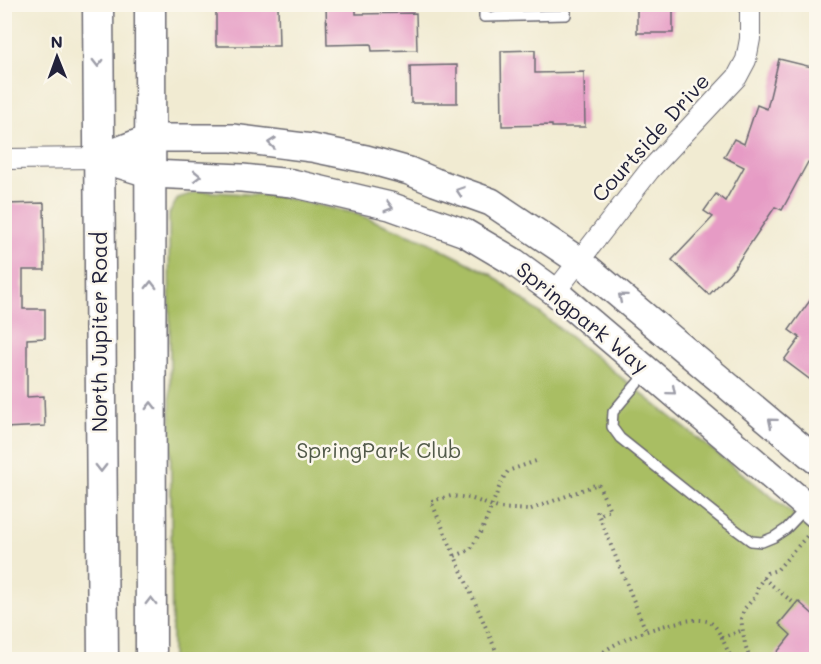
<svg xmlns="http://www.w3.org/2000/svg" width="821" height="664" font-family="Mali,sans-serif">
  <rect width="100%" height="100%" fill="#fbf7ec"/>
  <filter id="ink" filterUnits="userSpaceOnUse"><feTurbulence type="fractalNoise" baseFrequency=".0167" numOctaves="2"/><feDisplacementMap in="SourceGraphic" scale="12" xChannelSelector="R" yChannelSelector="G"/><feConvolveMatrix kernelMatrix="1 2 1 2 8 2 1 2 1" color-interpolation-filters="sRGB"/></filter>
  <filter id="wash" filterUnits="userSpaceOnUse"><feTurbulence type="fractalNoise" baseFrequency=".008" numOctaves="4" result="noise"/><feDisplacementMap in="SourceGraphic" scale="24" xChannelSelector="R" yChannelSelector="G"/><feGaussianBlur stdDeviation="1.35" result="paint"/><feColorMatrix in="noise" values="0 0 0 0 0 0 0 0 0 0 0 0 0 0 0 0 0 1.4 0 .05"/><feComposite in="paint" operator="in"/></filter>
  <g filter="url(#wash)">
    <rect width="100%" height="100%" fill="#f1ebd2"/>
    <path fill="#a9be63" stroke="#66704f" stroke-width="1.5" d="M199 191 276 196 354 213 424 240 492 275 816 532V659H172L169 214 178 198Z"/>
    <g id="blocks">
      <path fill="#e69bc5" d="M326 4H356V14L416 13 417 50 372 51 371 44 327 45Z
        M637 4H673V33H637Z
        M216 6H278L279 46H216Z
        M535 50V73L584 72 585 127H552V125L502 126 501 51Z
        M779 59 816 68V164L808 162 782 210 775 207 734 268 709 295 672 260 713 217 704 211 716 194 725 201 744 167 724 157 734 139 744 144 757 105 767 109Z
        M457 65V103H411L410 66Z
        M44 203 45 270H23V309H45V338L27 339V397L44 396 45 426 4 428V204Z
        M816 292V384L784 360 800 338 789 330Z
        M798 601 816 617V660H771L791 635 779 624Z"/>
    </g>
  </g>
  <g filter="url(#ink)">
    <use href="#blocks" fill-opacity="0" stroke="#6a6870" stroke-width="1.5"/>
    <g fill="none" stroke-linecap="round" stroke-linejoin="round">
      <g stroke="#6a6870" stroke-width="12">
        <path id="lane" d="M484 4V17L566 15V4
          M646 373 613 412 612 427 620 438 724 521 751 541 762 542 774 537 786 529 806 508"/>
      </g>
      <g stroke="#6a6870" stroke-width="22">
        <path id="street" d="M4 159 99 158
          M555 292 649 171 737 77 746 60 750 39V4"/>
      </g>
      <g stroke="#6a6870" stroke-width="30">
        <path id="secondary" d="M99 158 151 174 242 178 292 183 390 206 465 233 514 262 555 292 816 514
          M99 158 151 138H232L312 148 366 159 409 171 435 182 491 202 579 261 816 460"/>
      </g>
      <g stroke="#6a6870" stroke-width="33">
        <path id="primary" d="M98 4 103 660
          M150 4 151 660"/>
      </g>
      <path stroke="#6a6870" stroke-width="4" stroke-dasharray="1.5 4.5" stroke-linecap="butt" d="M597 511 646 631
        M455 556 470 550 483 528 502 480 508 471 539 460
        M763 578 795 604
        M500 660 431 501 451 496 470 498 498 508 529 510 598 484 610 510 599 515
        M595 660C602 652 613 645 622 641 638 633 696 612 711 623 716 626 719 633 722 638
        M732 660 722 638 743 630
        M750 660 745 644 741 619 744 609 756 596 758 586 767 573 777 570 807 536"/>
      <use href="#lane" stroke="#fff" stroke-width="9"/>
      <use href="#street" stroke="#fff" stroke-width="20"/>
      <use href="#secondary" stroke="#fff" stroke-width="27"/>
      <use href="#primary" stroke="#fff" stroke-width="30"/>
    </g>
    <defs><path id="oneway-chevron" d="M-2-3.5L2.5 0L-2 3.5" fill="none" stroke-width="1.6" stroke-linecap="round" stroke-linejoin="round" transform="scale(1.5)"/></defs>
    <g stroke="#9c9ca7">
      <use href="#oneway-chevron" transform="translate(98 63) rotate(90)"/>
      <use href="#oneway-chevron" transform="translate(272 143) rotate(-173)"/>
      <use href="#oneway-chevron" transform="translate(197 176) rotate(1)"/>
      <use href="#oneway-chevron" transform="translate(460 191) rotate(-161)"/>
      <use href="#oneway-chevron" transform="translate(389 207) rotate(16)"/>
      <use href="#oneway-chevron" transform="translate(151 285) rotate(-90)"/>
      <use href="#oneway-chevron" transform="translate(622 297) rotate(-140)"/>
      <use href="#oneway-chevron" transform="translate(672 391) rotate(40)"/>
      <use href="#oneway-chevron" transform="translate(151 406) rotate(-90)"/>
      <use href="#oneway-chevron" transform="translate(772 422) rotate(-140)"/>
      <use href="#oneway-chevron" transform="translate(101 468) rotate(90)"/>
      <use href="#oneway-chevron" transform="translate(151 601) rotate(-90)"/>
    </g>
  </g>
  <g text-anchor="middle" stroke-width="5" stroke-linejoin="round" paint-order="stroke">
    <g font-size="21" fill="#22223b" stroke="#fbf7ec">
      <text transform="translate(651 138) rotate(-48)" y="7">Courtside Drive</text>
      <text transform="translate(582 318) rotate(39)" y="7">Springpark Way</text>
      <text transform="translate(100 332) rotate(-90)" y="7">North Jupiter Road</text>
    </g>
    <g font-size="21" fill="#515949" stroke="#fbf7ec">
      <text x="379" y="458">SpringPark Club</text>
    </g>
  </g>
  <rect width="821" height="664" fill="none" stroke="#fbf7ec" stroke-width="24"/>
  <g transform="translate(57 57) rotate(359)" stroke="#fbf7ec" stroke-width="4.5" paint-order="stroke">
  <path d="M0-4.5L10 22L0 15L-10 22Z" fill="#22223b"/>
  <text y="-9" font-size="16" font-weight="bold" text-anchor="middle" fill="#22223b">N</text>
  </g>
</svg>
